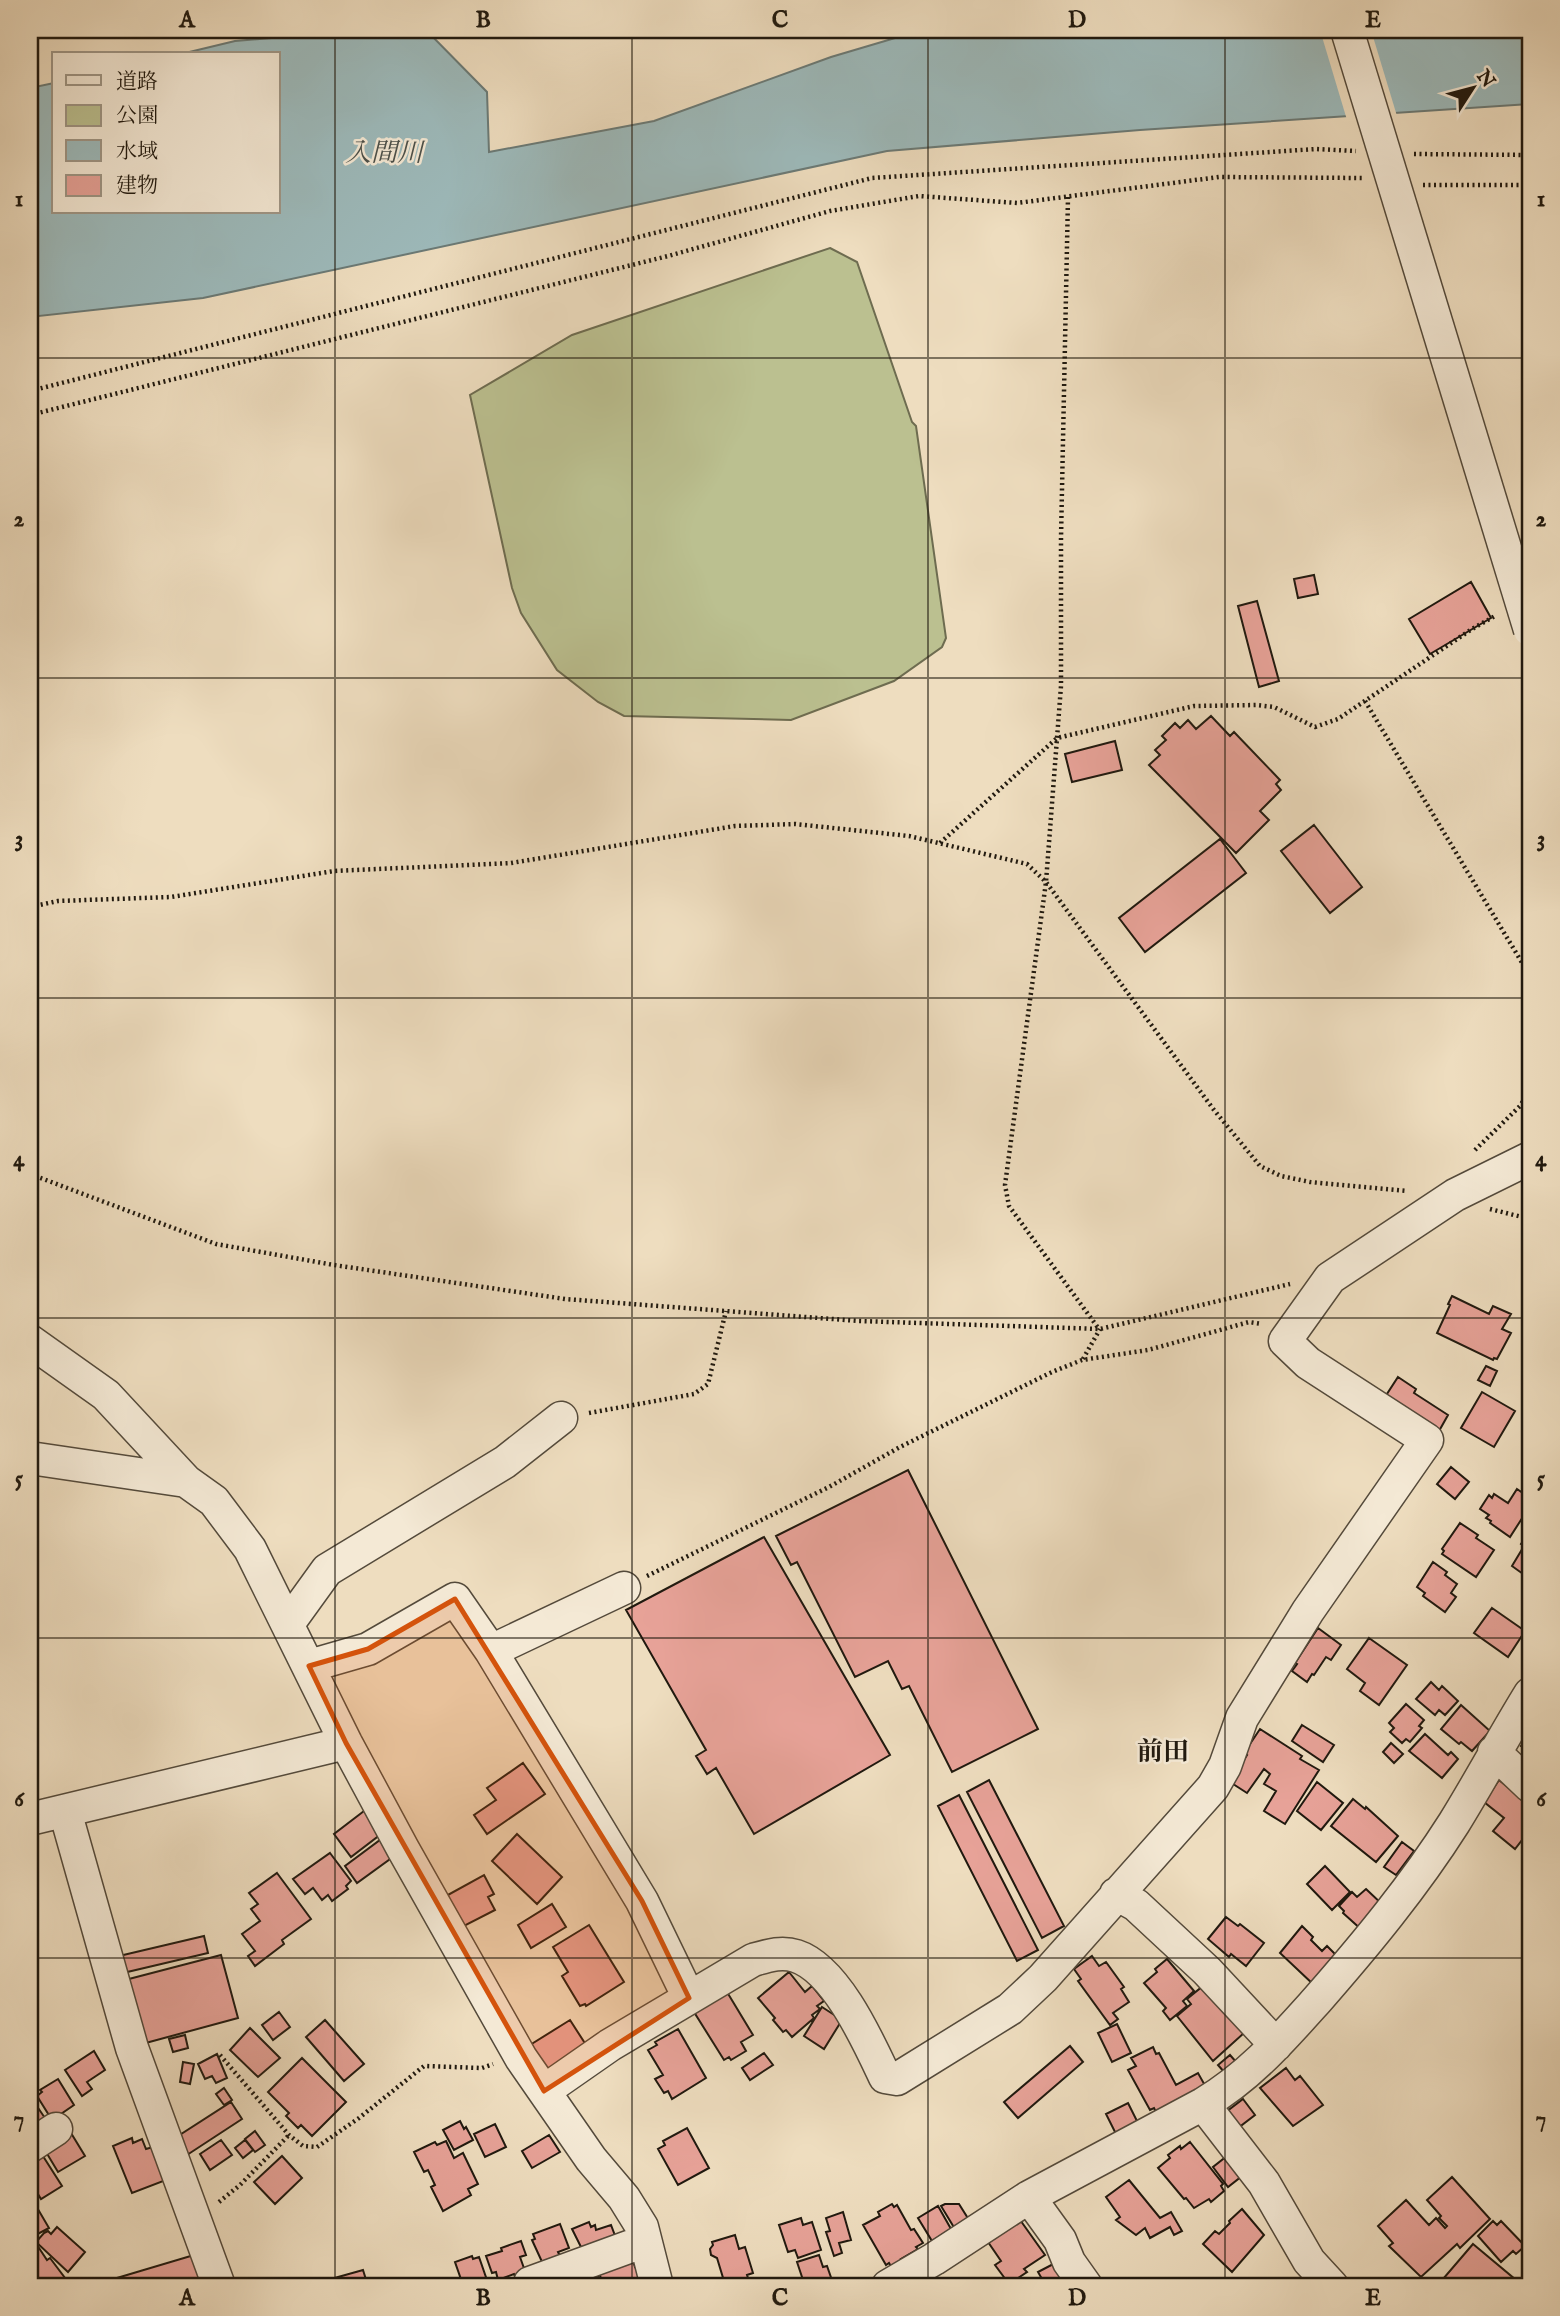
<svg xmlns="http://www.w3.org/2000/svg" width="1560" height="2316" font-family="'IM FELL English','Noto Serif JP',serif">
  <rect width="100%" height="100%" fill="#eeddbf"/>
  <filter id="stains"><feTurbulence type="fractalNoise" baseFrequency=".00286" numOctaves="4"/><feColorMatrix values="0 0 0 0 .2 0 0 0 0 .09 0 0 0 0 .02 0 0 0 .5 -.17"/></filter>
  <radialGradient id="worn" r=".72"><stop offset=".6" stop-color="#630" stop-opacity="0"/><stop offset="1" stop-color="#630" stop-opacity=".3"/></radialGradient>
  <path fill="#bbc090" stroke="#6e6c50" stroke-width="2" d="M830 248 857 262 912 422 916 426 946 638 942 647 894 681 791 720 624 716 598 702 557 670 521 613 512 588 470 395 572 335Z"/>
  <path fill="#9dbabb" stroke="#6b7a76" stroke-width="2" d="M367 30H426L487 92 489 152 654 121 831 57 922 30H1530V104L1140 130 887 151 203 298 30 317V88L54 83V212H278V54H181L235 41Z"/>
  <path fill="#eeddbf" d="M1320 30H1371L1397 116 1347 120Z"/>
  <path fill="#e7a298" stroke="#20190f" stroke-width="2" d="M1314 575 1318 594 1298 598 1294 579Z
    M1471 582 1491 618 1430 654 1409 619Z
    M1257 601 1279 681 1259 687 1238 606Z
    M1211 716 1230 736 1234 732 1280 780 1276 784 1281 790 1260 811 1269 820 1236 853 1149 765 1160 755 1155 750 1166 740 1162 736 1175 723 1180 728 1188 720 1196 729Z
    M1115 741 1122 770 1072 782 1065 754Z
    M1314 825 1362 887 1330 913 1281 851Z
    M1220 839 1246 873 1145 952 1119 918Z
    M1452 1296 1489 1314 1493 1306 1511 1314 1502 1329 1511 1333 1497 1359 1494 1358 1493 1360 1437 1333 1450 1305 1448 1304Z
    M1486 1366 1497 1371 1490 1386 1478 1380Z
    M1398 1377 1416 1389 1414 1393 1448 1415 1439 1431 1385 1397Z
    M1482 1392 1515 1411 1494 1447 1461 1428Z
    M1451 1467 1469 1482 1455 1499 1437 1484Z
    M908 1470 1038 1729 952 1772 909 1686 902 1689 888 1661 855 1677 797 1562 791 1565 776 1536Z
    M1517 1489 1530 1498V1506L1510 1537 1490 1523 1491 1521 1486 1518 1489 1515 1480 1509 1489 1495 1492 1498 1494 1494 1508 1503Z
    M1460 1523 1478 1535 1476 1538 1494 1550 1476 1577 1442 1554 1444 1551 1442 1549Z
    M1530 1531V1579L1512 1566 1524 1546 1521 1544Z
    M764 1537 890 1755 754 1834 716 1768 707 1774 696 1756 706 1750 626 1610Z
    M1433 1562 1447 1572 1445 1575 1457 1584 1451 1593 1456 1597 1445 1612 1423 1596 1425 1593 1417 1587Z
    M1492 1608 1525 1631 1508 1657 1474 1633Z
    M1318 1628 1341 1645 1331 1660 1326 1657 1314 1675 1312 1674 1307 1682 1292 1671 1297 1664 1295 1663Z
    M1369 1638 1407 1665 1379 1705 1360 1691 1365 1683 1347 1669Z
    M1431 1682 1439 1690 1442 1686 1458 1701 1445 1715 1439 1710 1435 1715 1416 1699Z
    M1406 1704 1424 1720 1419 1726 1422 1728 1410 1742 1406 1739 1402 1743 1390 1732 1394 1728 1389 1723Z
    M1461 1705 1490 1731 1472 1751 1461 1742 1459 1744 1441 1729Z
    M1530 1722V1757L1526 1753 1528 1751 1521 1746 1529 1735 1523 1731Z
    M1302 1725 1334 1745 1323 1762 1292 1741Z
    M1260 1729 1302 1756 1300 1759 1319 1770 1285 1824 1264 1811 1276 1791 1264 1784 1270 1774 1264 1769 1247 1793 1230 1782 1247 1755 1244 1753Z
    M1425 1734 1448 1755 1451 1752 1458 1759 1442 1778 1409 1751Z
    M1391 1743 1403 1754 1394 1763 1383 1752Z
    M523 1763 545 1794 487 1834 474 1815 496 1800 487 1788Z
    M989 1780 1064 1926 1042 1938 967 1792Z
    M1499 1780 1530 1805V1838L1526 1835 1515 1849 1493 1831 1504 1818 1484 1802Z
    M1317 1782 1343 1803 1321 1830 1297 1811Z
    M959 1795 1038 1950 1017 1961 938 1806Z
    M1353 1799 1365 1809 1366 1807 1398 1836 1376 1862 1331 1826Z
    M364 1811 371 1812 385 1831 351 1857 334 1834Z
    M517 1834 562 1877 537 1904 492 1861Z
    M384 1837 397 1854 357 1883 345 1866Z
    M1402 1842 1414 1851 1396 1875 1384 1867Z
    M330 1853 351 1881 346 1886 348 1889 332 1901 328 1895 322 1900 313 1888 305 1894 293 1879Z
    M1325 1866 1350 1892 1332 1910 1307 1884Z
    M277 1873 311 1919 282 1940 284 1944 255 1966 248 1956 255 1951 242 1934 260 1921 251 1909 258 1904 249 1893Z
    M484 1875 494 1894 488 1897 495 1910 462 1927 446 1896Z
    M1366 1889 1383 1905 1363 1931 1343 1913 1344 1911 1339 1906 1352 1892 1357 1897Z
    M552 1904 566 1927 531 1948 518 1925Z
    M1226 1917 1238 1926 1240 1924 1264 1943 1246 1966 1231 1954 1229 1957 1208 1939Z
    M589 1925 624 1982 586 2006 585 2004 580 2006 562 1976 568 1972 553 1947Z
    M1302 1926 1313 1937 1311 1940 1322 1951 1327 1946 1339 1958 1314 1985 1280 1953Z
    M204 1936 208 1953 123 1973 119 1956Z
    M221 1955 238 2018 142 2044 125 1980Z
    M1092 1956 1099 1966 1106 1962 1124 1987 1121 1989 1129 2002 1113 2013 1118 2019 1110 2025 1078 1981 1081 1979 1074 1969Z
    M1167 1959 1194 1991 1183 2001 1187 2006 1170 2020 1163 2011 1166 2008 1144 1983 1157 1972 1155 1969Z
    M789 1972 805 1992 812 1986 824 2001 817 2006 820 2009 812 2015 814 2018 792 2037 786 2030 783 2032 773 2020 775 2018 758 1998Z
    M1203 1986 1244 2033 1213 2061 1177 2016 1191 2004 1187 1999Z
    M727 1992 753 2035 741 2042 746 2051 731 2060 729 2057 724 2060 694 2012Z
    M822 2007 842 2020 824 2049 804 2036Z
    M279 2012 290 2027 273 2040 262 2025Z
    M325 2020 364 2064 344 2081 306 2037Z
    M570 2020 588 2048 549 2073 530 2045Z
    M1117 2024 1131 2053 1112 2062 1098 2033Z
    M250 2028 280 2058 258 2077 230 2050Z
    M678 2029 706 2078 672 2099 668 2091 664 2093 655 2079 663 2075 648 2050 657 2045 655 2042Z
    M185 2035 188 2048 173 2052 169 2039Z
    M1070 2046 1083 2062 1018 2118 1004 2102Z
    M1153 2047 1156 2054 1159 2053 1176 2085 1198 2073 1207 2089 1158 2116 1154 2108 1150 2110 1128 2070 1136 2066 1131 2058Z
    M94 2051 105 2070 87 2082 92 2089 82 2096 65 2070Z
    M764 2053 773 2065 750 2080 742 2068Z
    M217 2054 227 2078 216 2083 212 2076 205 2079 198 2064Z
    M1230 2055 1237 2063 1225 2073 1218 2065Z
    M302 2058 346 2102 312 2136 301 2125 298 2128 286 2116 289 2113 268 2092Z
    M183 2062 194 2064 190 2084 180 2082Z
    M1286 2068 1295 2080 1300 2076 1323 2105 1293 2126 1260 2088Z
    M58 2079 74 2105 52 2120 37 2096 42 2092 40 2090Z
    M224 2088 232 2100 224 2105 216 2094Z
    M30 2096 47 2121 30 2137Z
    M1243 2099 1255 2115 1238 2128 1226 2112Z
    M231 2102 242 2119 187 2155 175 2138Z
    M1128 2103 1138 2123 1116 2134 1106 2114Z
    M460 2121 464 2129 466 2127 473 2140 454 2150 443 2130Z
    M495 2124 506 2147 485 2157 474 2134Z
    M687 2128 709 2168 678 2185 658 2149 665 2145 663 2141Z
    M255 2131 265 2145 255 2152 245 2139Z
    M71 2133 85 2156 58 2172 46 2152V2148Z
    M549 2135 560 2152 532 2168 522 2151Z
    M132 2138 133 2143 142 2139 146 2149 153 2147 166 2180 132 2193 113 2146Z
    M221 2140 232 2155 210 2170 200 2154Z
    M245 2140 253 2150 243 2158 235 2148Z
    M446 2141 454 2158 463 2153 478 2184 468 2189 471 2195 443 2211 431 2187 435 2185 428 2170 424 2172 414 2152 435 2142 437 2145Z
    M1190 2142 1223 2184 1221 2186 1224 2191 1211 2202 1209 2199 1194 2208 1186 2198 1184 2199 1158 2168 1170 2158 1168 2155 1180 2146 1181 2149Z
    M41 2153 62 2186 41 2199 30 2181V2160Z
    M282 2156 302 2178 275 2204 254 2182Z
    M1227 2156 1242 2176 1228 2187 1213 2167Z
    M1452 2177 1490 2219 1460 2248 1457 2244 1421 2277 1389 2246 1393 2243 1378 2226 1406 2200 1429 2225 1436 2218 1445 2228 1447 2226 1439 2218 1441 2216 1427 2200Z
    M1129 2180 1160 2218 1171 2212 1182 2231 1174 2235 1170 2227 1150 2238 1145 2228 1136 2235 1116 2220 1120 2217 1106 2197Z
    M32 2199 49 2228 32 2237H30V2200Z
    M892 2204 894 2207 897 2205 911 2230 914 2229 923 2243 916 2247 918 2249 901 2259 903 2261 892 2268 889 2263 886 2265 863 2225 880 2216 878 2212Z
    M945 2204H959L969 2220 955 2229 941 2206Z
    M938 2206 951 2229 932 2241 918 2218Z
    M1242 2209 1264 2235 1232 2272 1203 2244 1215 2231 1219 2234 1230 2223 1229 2221Z
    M843 2212 851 2240 839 2243 842 2253 834 2256 826 2232 830 2231 826 2218Z
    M1018 2217 1045 2255 1024 2269 1027 2272 1009 2284 995 2265 1001 2261 986 2239Z
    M801 2218 803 2225 812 2222 821 2250 798 2258 795 2250 788 2252 779 2225Z
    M1493 2221 1497 2225 1501 2221 1525 2246 1516 2254 1513 2251 1501 2262 1478 2236Z
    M589 2222 591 2227 595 2225 596 2230 611 2225 617 2241 584 2253 572 2229Z
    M560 2224 569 2248 558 2252 561 2258 543 2264 532 2240 535 2239 533 2234Z
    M57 2227 85 2252 68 2272 36 2242 44 2233 48 2231 51 2234Z
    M735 2235 739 2249 745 2247 753 2273 747 2275 749 2281 730 2286 728 2280 724 2281 717 2258 711 2255 710 2249 713 2245 712 2242Z
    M521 2241 526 2255 520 2257 526 2274 516 2278 514 2274 498 2280 496 2272 492 2273 486 2256 502 2251 501 2248Z
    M1473 2244 1516 2280 1511 2286H1437Z
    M39 2248 47 2260 50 2258 65 2278 51 2286H40L30 2270V2253Z
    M194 2255 203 2286H90Z
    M819 2255 823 2267 827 2266 834 2286H805L797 2262Z
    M472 2256 473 2259 479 2257 489 2286 463 2285 455 2262Z
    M633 2260 635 2267 639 2266 647 2286H604L599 2273Z
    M1061 2260 1072 2286H1046L1038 2272Z
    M363 2270 368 2286H306Z
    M596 2270 601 2286H571L570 2284Z"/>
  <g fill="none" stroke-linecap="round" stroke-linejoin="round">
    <g stroke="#544a3b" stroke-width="35">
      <path id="minor" d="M30 1341 106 1395 186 1481 214 1501 250 1549 346 1743 403 1849 521 2058 591 2159 624 2198 642 2227 657 2286
        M30 1458 186 1481
        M288 1624 327 1570 505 1462 561 1418
        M491 1651 624 1588
        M309 1666 368 1649 455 1599 491 1651 642 1901 689 1998
        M1494 1752 1530 1786
        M65 1811 132 2048 219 2286
        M30 1819 346 1743
        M1116 1894 1136 1905 1207 1971 1276 2045
        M544 2091 610 2045 753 1960C767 1956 781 1951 796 1956 836 1969 868 2041 885 2077L897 2079 1010 2009 1043 1978 1213 1787 1225 1766 1242 1718 1308 1611 1427 1440 1308 1363 1285 1341 1330 1278 1455 1195 1530 1158
        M1203 2104 1264 2183 1309 2261 1332 2286
        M30 2146 56 2129
        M1029 2197 1060 2240 1069 2262 1086 2286
        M530 2283 645 2241
        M888 2286 934 2259 1029 2197 1203 2104C1249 2077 1282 2039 1317 2000 1366 1944 1414 1886 1454 1823 1480 1781 1504 1736 1530 1694"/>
    </g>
    <path stroke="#20190f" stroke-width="4.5" stroke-dasharray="2 3.5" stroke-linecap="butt" d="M1414 154 1530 155
      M1423 185H1530
      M1068 197 1061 538V686L1046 882 1005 1185 1009 1206 1099 1329
      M30 391 872 178 1316 149 1356 151
      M30 415 668 256 830 211 919 196 1017 203 1219 177 1362 178
      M1365 701 1530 976
      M940 843 1057 738 1194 706 1256 705 1274 707 1315 727 1338 719 1472 629 1495 616
      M30 907 58 901 171 897 334 871 511 863 735 826 795 824 909 836 1027 864 1046 882 1214 1110 1260 1166 1281 1176 1310 1182 1407 1191
      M1475 1150 1520 1106 1530 1090
      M30 1174 216 1244 334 1265 565 1299 859 1321 1100 1329 1290 1284
      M1490 1209 1530 1219
      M1083 1359 1100 1329
      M589 1413 694 1394 708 1384 726 1311
      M647 1576 829 1487 900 1447 1052 1372 1082 1360 1148 1350 1249 1322 1262 1324
      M220 2055 289 2135 303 2146 317 2147 359 2118 424 2066 482 2068 493 2064
      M219 2202 240 2185 289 2135"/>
    <use href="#minor" stroke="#f4e9d5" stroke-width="32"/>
    <g stroke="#544a3b" stroke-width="35" stroke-linecap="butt">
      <path id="minor-bridge" d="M1347 30 1530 630"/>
    </g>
    <use href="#minor-bridge" stroke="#f4e9d5" stroke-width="32"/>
  </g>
  <path fill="#d4530c" fill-opacity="0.2" stroke="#d4530c" stroke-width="5" stroke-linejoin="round" d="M455 1599 642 1901 689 1998 544 2091 346 1743 309 1666 368 1649Z"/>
  <path fill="none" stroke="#20190f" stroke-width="2" stroke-opacity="0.55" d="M335 30V2286M632 30V2286M928 30V2286M1225 30V2286M30 358H1530M30 678H1530M30 998H1530M30 1318H1530M30 1638H1530M30 1958H1530"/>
  <g text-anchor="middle" stroke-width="5" stroke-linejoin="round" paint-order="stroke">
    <g font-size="26" font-style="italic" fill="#4c514b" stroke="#f4e9d5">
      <text x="384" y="161">入間川</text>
    </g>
    <g font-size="26" font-weight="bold" fill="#20190f" stroke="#f4e9d5">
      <text x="1163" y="1760">前田</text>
    </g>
  </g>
  <rect width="1560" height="2316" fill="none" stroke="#eeddbf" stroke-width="77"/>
  <rect x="52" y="52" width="228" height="161" fill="#f4e9d5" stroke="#9f9686" stroke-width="2"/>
  <rect x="66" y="75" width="35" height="10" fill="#f4e9d5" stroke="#9f9686" stroke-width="2"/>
  <text x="116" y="88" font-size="21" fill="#20190f">道路</text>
  <rect x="66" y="105" width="35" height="21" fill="#bbc090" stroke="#9f9686" stroke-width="2"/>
  <text x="116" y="122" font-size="21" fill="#20190f">公園</text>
  <rect x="66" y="140" width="35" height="21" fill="#9dbabb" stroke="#9f9686" stroke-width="2"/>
  <text x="116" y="158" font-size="21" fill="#20190f">水域</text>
  <rect x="66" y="175" width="35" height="21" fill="#e7a298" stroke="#9f9686" stroke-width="2"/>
  <text x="116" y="192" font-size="21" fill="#20190f">建物</text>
  <g transform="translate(1473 88) rotate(54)" stroke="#f4e9d5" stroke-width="5" paint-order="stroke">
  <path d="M0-5L12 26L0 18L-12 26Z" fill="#20190f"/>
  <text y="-10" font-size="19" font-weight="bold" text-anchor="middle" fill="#20190f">N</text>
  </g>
  <rect x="38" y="38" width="1484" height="2240" fill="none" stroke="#20190f" stroke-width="2.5"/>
  <g font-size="23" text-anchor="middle" font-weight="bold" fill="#20190f">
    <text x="187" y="27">A</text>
    <text x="483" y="27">B</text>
    <text x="780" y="27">C</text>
    <text x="1077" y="27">D</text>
    <text x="1373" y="27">E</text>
    <text x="19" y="206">1</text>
    <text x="1541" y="206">1</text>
    <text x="19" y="526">2</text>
    <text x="1541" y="526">2</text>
    <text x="19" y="846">3</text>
    <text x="1541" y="846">3</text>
    <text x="19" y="1166">4</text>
    <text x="1541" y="1166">4</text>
    <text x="19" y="1486">5</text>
    <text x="1541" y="1486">5</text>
    <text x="19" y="1806">6</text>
    <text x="1541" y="1806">6</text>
    <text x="19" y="2126">7</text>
    <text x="1541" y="2126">7</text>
    <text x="187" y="2305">A</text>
    <text x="483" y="2305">B</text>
    <text x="780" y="2305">C</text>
    <text x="1077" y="2305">D</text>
    <text x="1373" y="2305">E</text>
  </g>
  <rect width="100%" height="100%" filter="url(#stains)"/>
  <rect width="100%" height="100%" fill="url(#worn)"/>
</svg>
